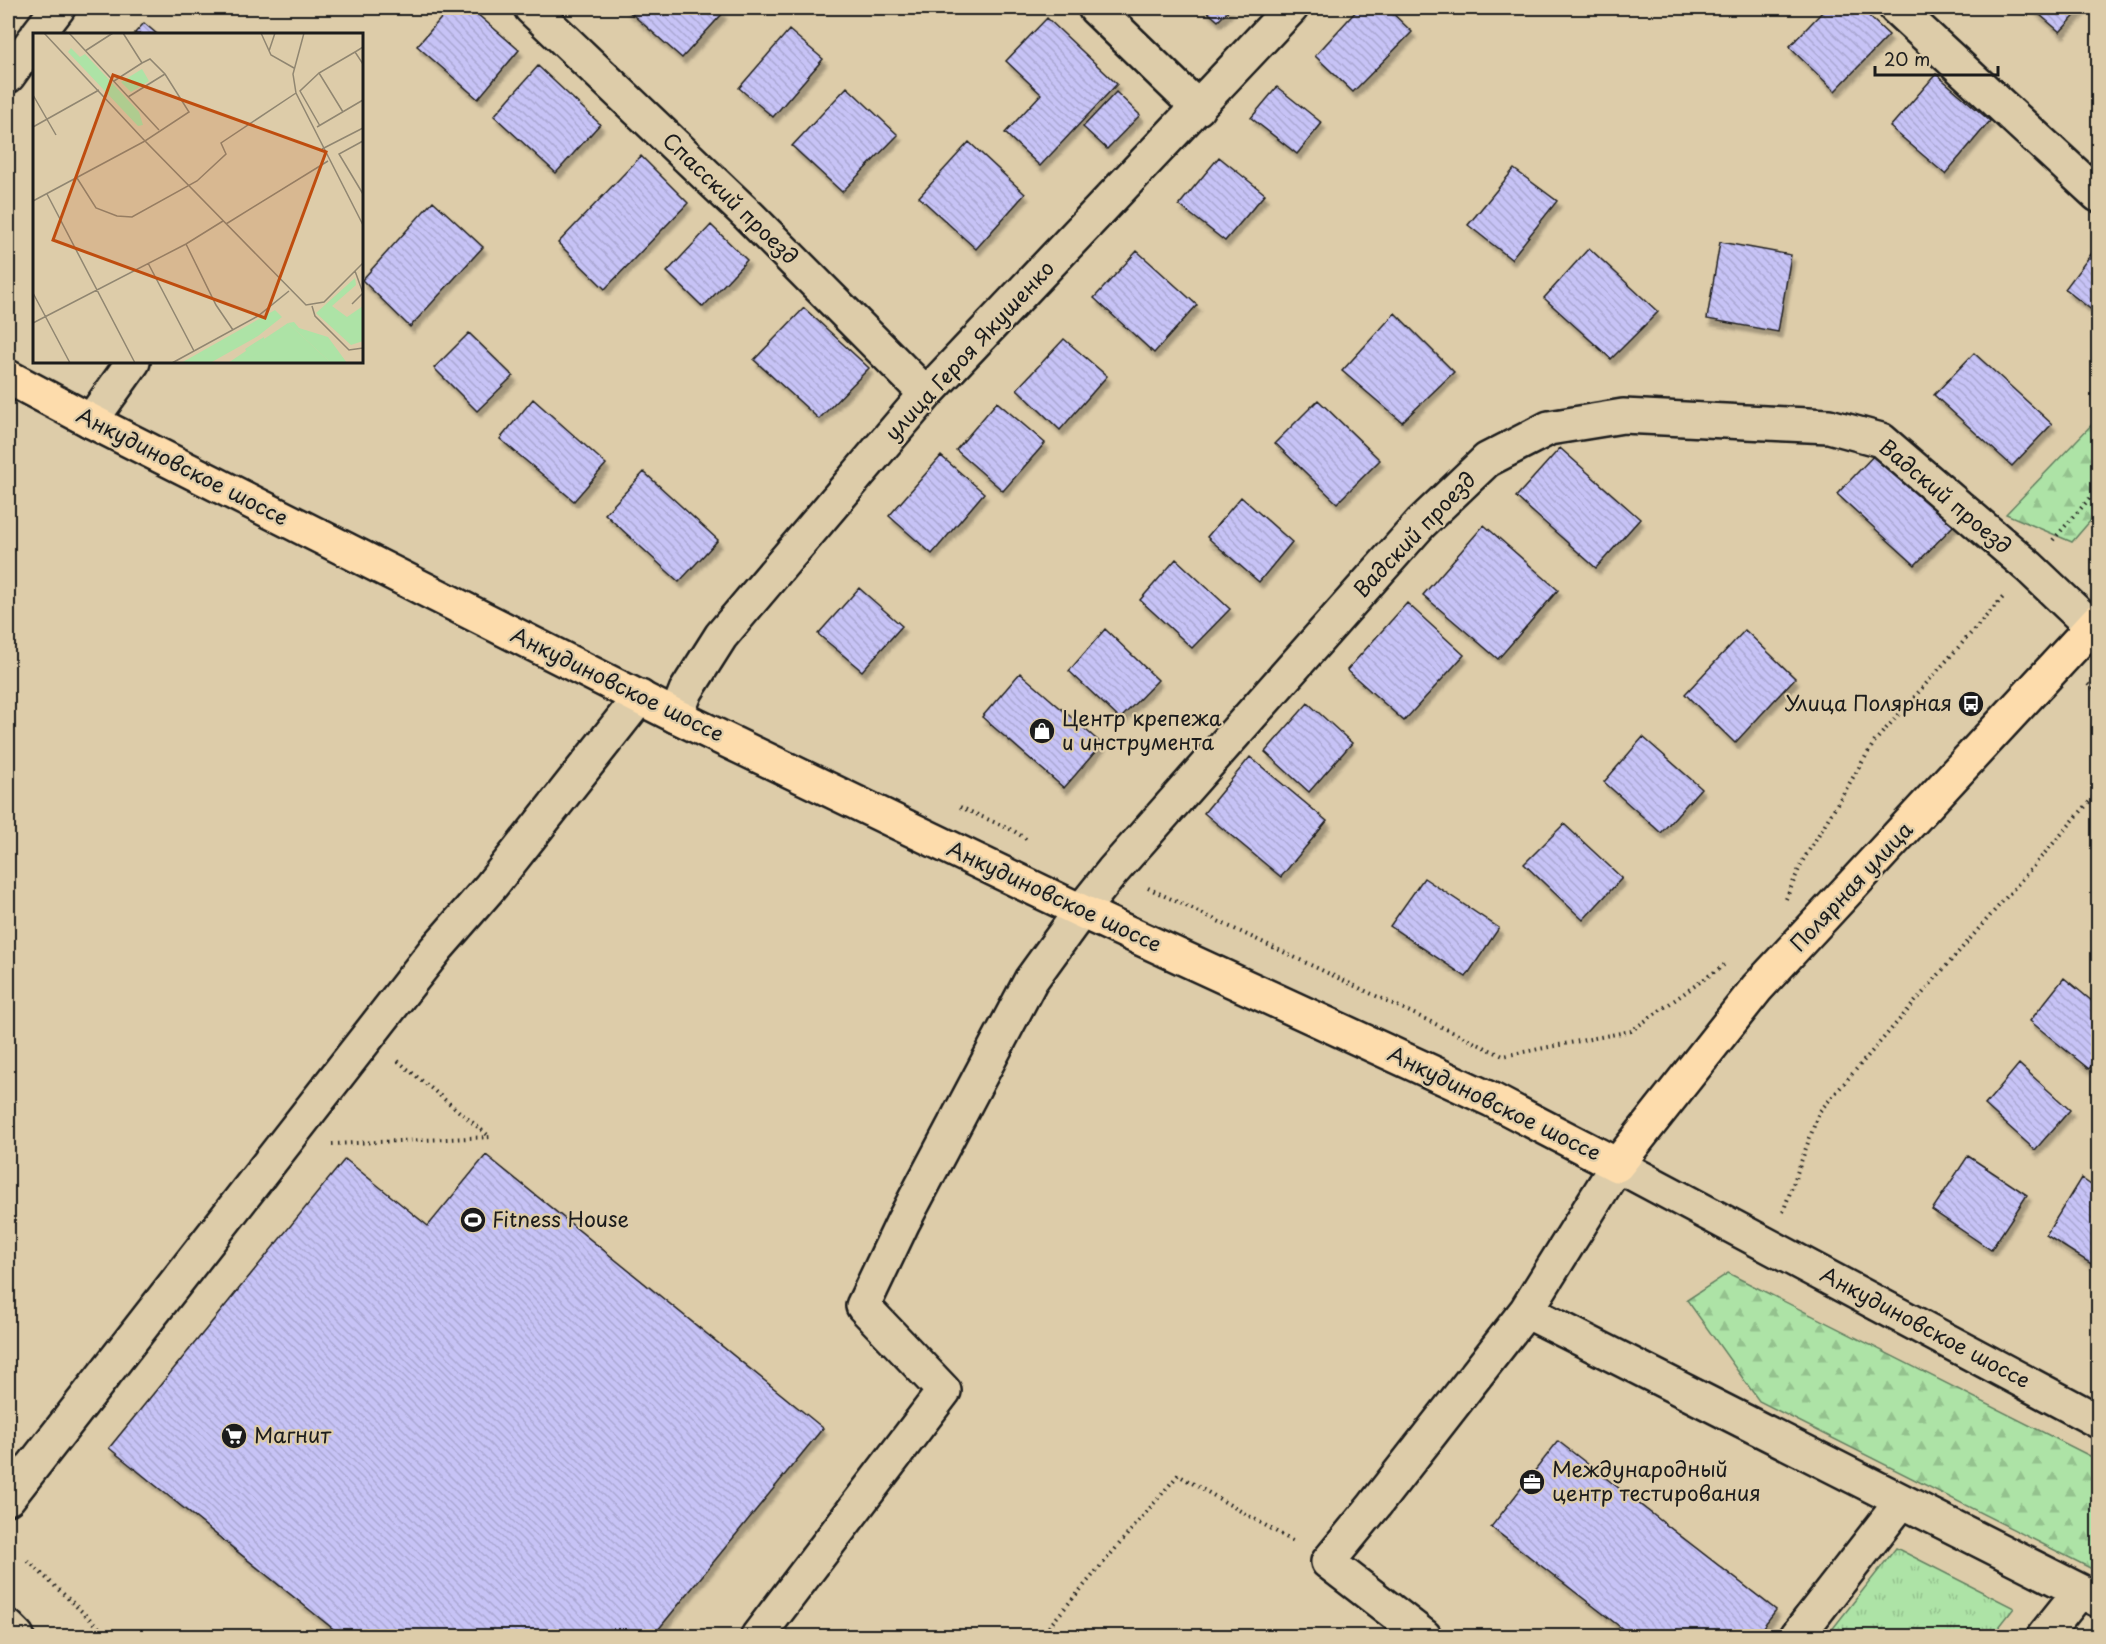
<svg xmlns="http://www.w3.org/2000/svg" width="2106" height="1644" font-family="'Playpen Sans',sans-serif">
  <defs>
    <pattern id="forest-firs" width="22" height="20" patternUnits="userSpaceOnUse" patternTransform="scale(1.5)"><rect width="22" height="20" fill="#ade3a6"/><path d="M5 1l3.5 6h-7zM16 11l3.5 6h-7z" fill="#94c28e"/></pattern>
    <pattern id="park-tufts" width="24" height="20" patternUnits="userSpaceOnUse" patternTransform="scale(1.5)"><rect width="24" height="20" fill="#ade3a6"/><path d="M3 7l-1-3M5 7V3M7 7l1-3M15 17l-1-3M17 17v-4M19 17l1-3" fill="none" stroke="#94c28e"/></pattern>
    <pattern id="building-back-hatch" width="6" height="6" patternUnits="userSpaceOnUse" patternTransform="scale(1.5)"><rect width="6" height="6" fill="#c7c3f6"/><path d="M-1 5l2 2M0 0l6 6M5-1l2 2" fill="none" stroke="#aaa7d2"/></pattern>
    <filter id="shadow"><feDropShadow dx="3.5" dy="6" stdDeviation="1.5" flood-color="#0004"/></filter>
  </defs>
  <rect width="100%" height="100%" fill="#ddcca9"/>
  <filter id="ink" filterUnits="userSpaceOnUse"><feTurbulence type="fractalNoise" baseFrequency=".0167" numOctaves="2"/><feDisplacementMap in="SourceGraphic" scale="12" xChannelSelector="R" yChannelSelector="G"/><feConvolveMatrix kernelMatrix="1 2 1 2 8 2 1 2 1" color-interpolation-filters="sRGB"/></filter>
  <g filter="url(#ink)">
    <path fill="url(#forest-firs)" stroke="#648061" stroke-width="1.5" d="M2098 418V512L2072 542 2006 514Z
      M1728 1273 2098 1460V1572L1759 1401 1687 1300Z"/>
    <path fill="url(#park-tufts)" stroke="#648061" stroke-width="1.5" d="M1896 1548 2014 1608 1992 1636H1827Z"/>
    <path fill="url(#building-back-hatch)" stroke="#1c1c1c" stroke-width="1.5" filter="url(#shadow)" d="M450 8H470L519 50 478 99 417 46Z
      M625 8H716L723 13 682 58Z
      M1203 8H1231L1218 21Z
      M1359 8H1387L1412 32 1353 92 1315 56Z
      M1826 8H1860L1889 35 1835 91 1789 47Z
      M2032 8H2082L2060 32Z
      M1047 18 1117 84 1040 166 1005 133 1041 94 1006 61Z
      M144 23 157 34H134Z
      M789 30 823 59 773 117 739 88Z
      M538 66 600 124 556 173 494 116Z
      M1936 74 1990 121 1945 174 1890 127Z
      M847 87 898 135 842 192 792 146Z
      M1277 87 1322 123 1297 154 1251 118Z
      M1116 92 1140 115 1107 149 1083 127Z
      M969 142 1025 194 976 249 919 197Z
      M641 156 688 203 605 289 558 243Z
      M1219 157 1265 194 1225 241 1179 205Z
      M1514 169 1557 201 1511 259 1468 225Z
      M433 201 483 247 410 327 362 280Z
      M711 225 747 260 703 307 667 272Z
      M1720 242 1791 255 1778 332 1707 319Z
      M2098 245V315L2065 289Z
      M1589 248 1658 312 1611 359 1544 298Z
      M1137 251 1197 305 1154 353 1094 298Z
      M804 308 869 368 819 419 754 360Z
      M1395 313 1454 372 1402 422 1342 371Z
      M469 333 513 376 477 411 434 368Z
      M1064 339 1107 376 1060 430 1017 389Z
      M1974 353 2052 424 2012 466 1934 395Z
      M533 399 606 464 574 501 500 439Z
      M1318 400 1380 460 1337 503 1275 443Z
      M997 402 1045 443 1003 491 956 450Z
      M1560 448 1640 519 1596 568 1516 497Z
      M1877 452 1956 523 1915 565 1837 494Z
      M941 456 984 493 932 554 889 516Z
      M644 472 718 540 679 582 605 514Z
      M1241 497 1292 542 1259 582 1207 537Z
      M1484 525 1558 590 1498 659 1423 595Z
      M1176 559 1230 609 1192 648 1140 600Z
      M859 588 902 626 862 671 818 634Z
      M1407 603 1464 655 1404 721 1347 670Z
      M1105 629 1158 680 1120 719 1069 671Z
      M1745 630 1795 678 1735 743 1685 694Z
      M1020 673 1102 744 1064 788 982 717Z
      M1308 703 1352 743 1309 792 1265 752Z
      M1643 737 1701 788 1661 833 1604 782Z
      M1250 757 1327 821 1281 877 1204 813Z
      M1564 824 1622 878 1583 920 1524 864Z
      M1424 878 1499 928 1466 977 1390 926Z
      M2064 978 2098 1006V1057L2089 1069 2030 1021Z
      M2019 1064 2070 1110 2035 1150 1985 1105Z
      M486 1155 823 1428 653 1636H342L109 1448 345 1159 428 1226Z
      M1968 1156 2027 1195 1991 1250 1932 1210Z
      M2081 1178 2098 1190V1264L2096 1267 2046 1235Z
      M1558 1441 1776 1610 1756 1636H1632L1491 1527Z"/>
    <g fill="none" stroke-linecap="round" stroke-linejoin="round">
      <g stroke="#1c1c1c" stroke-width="38">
        <path id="minor" d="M531 8 749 216 926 394
          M1095 8 1198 108
          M1896 8 2098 195
          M38 34 58 8
          M8 76 34 40
          M91 421 133 362
          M676 716 686 691 721 636 926 394 1291 8
          M1526 1311 2098 1600
          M8 1498 436 949 491 886 640 697
          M8 1627 17 1636
          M758 1636 944 1391 863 1306 903 1222 1031 980 1081 911 1113 871 1421 523 1487 460 1549 428 1623 416 1829 426 1881 440 2029 567 2092 627
          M1424 1636 1328 1562 1374 1506 1526 1311 1617 1165 2098 1421
          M1797 1636 1902 1501
          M2044 1636 2080 1591"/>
      </g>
      <g stroke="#1c1c1c" stroke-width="38">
        <path id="major" d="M8 377 91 421 676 716 1081 911 1492 1100 1617 1165 1757 988 2098 620"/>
      </g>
      <path stroke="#1c1c1c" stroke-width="4" stroke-dasharray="1.5 4.5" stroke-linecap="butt" d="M2053 540 2098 489
        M2088 684 2098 694
        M960 807 1014 831 1026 839
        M1148 888 1503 1056 1631 1031 1724 965
        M1786 899 1802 862 1875 741 2005 595
        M398 1061 490 1137
        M332 1144 491 1137
        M1783 1212 1819 1112 2098 792
        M28 1561 108 1636
        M1041 1636 1178 1475 1296 1543"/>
      <use href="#minor" stroke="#ddcca9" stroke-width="33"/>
      <use href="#major" stroke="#fddcac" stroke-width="33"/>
    </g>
  </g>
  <defs>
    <g id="bus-disc" transform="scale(1.35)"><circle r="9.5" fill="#1c1c1c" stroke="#ddcca9"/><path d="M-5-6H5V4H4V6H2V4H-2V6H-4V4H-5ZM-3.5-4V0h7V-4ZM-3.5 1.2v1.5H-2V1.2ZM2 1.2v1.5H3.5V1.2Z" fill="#fff"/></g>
    <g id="shop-disc" transform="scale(1.35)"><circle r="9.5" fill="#1c1c1c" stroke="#ddcca9"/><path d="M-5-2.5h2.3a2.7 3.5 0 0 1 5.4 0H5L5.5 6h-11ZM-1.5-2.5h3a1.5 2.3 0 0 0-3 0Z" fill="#fff"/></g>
    <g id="stadium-disc" transform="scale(1.35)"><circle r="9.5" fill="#1c1c1c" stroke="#ddcca9"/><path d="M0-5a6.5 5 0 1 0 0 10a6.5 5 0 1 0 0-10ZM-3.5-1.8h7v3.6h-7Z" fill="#fff"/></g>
    <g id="supermarket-disc" transform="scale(1.35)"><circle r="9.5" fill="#1c1c1c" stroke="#ddcca9"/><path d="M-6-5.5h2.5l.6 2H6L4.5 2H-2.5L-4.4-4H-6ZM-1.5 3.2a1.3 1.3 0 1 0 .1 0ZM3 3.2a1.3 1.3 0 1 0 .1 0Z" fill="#fff"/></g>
    <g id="office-disc" transform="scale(1.35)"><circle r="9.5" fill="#1c1c1c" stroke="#ddcca9"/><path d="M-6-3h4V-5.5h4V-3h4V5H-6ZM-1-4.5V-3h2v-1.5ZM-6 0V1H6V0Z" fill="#fff"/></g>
  </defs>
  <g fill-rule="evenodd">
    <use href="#bus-disc" x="1971" y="704"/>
    <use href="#shop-disc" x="1042" y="731"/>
    <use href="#stadium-disc" x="473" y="1220"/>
    <use href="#supermarket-disc" x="234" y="1436"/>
    <use href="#office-disc" x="1532" y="1482"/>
  </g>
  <g text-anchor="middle" stroke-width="4.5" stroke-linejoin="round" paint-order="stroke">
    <g font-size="21" fill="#1c1c1c" stroke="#ddcca9">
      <text transform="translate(730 199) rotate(44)" y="7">Спасский проезд</text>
      <text transform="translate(970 351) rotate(-47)" y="7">улица Героя Якушенко</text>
      <text transform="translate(182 467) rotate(27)" y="7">Анкудиновское шоссе</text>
      <text transform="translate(1945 497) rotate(40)" y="7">Вадский проезд</text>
      <text transform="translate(1415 535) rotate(-46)" y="7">Вадский проезд</text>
      <text transform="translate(617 685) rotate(26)" y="7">Анкудиновское шоссе</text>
      <text transform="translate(1852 887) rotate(-47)" y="7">Полярная улица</text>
      <text transform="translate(1054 897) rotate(25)" y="7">Анкудиновское шоссе</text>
      <text transform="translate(1494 1104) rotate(26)" y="7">Анкудиновское шоссе</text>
      <text transform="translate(1925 1328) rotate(28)" y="7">Анкудиновское шоссе</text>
    </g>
    <g font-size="21" fill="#1c1c1c" stroke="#ddcca9" text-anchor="start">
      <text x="1952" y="711" text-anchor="end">Улица Полярная</text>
      <text x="1062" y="726">Центр крепежа<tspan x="1062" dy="24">и инструмента</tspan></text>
      <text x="492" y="1227">Fitness House</text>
      <text x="254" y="1443">Магнит</text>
      <text x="1552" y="1477">Международный<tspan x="1552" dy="24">центр тестирования</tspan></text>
    </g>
  </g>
  <g transform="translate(33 33)">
    <rect width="330" height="330" fill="#ddcca9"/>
    <path d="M255 290 298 330H195Z" fill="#ade3a6"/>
    <path d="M38 15 47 24 52 21 106 79 110 92 105 93 35 19ZM322 245 323 252 299 273 314 284 330 273V308L318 312 283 280ZM242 277 249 284 225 303 177 330H148ZM261 289 266 295 295 304 314 330H298L255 290ZM231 304V317L217 324 212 316Z" fill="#ade3a6"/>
    <path d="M109 36 116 48 98 59 88 49Z" fill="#ade3a6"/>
    <path fill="none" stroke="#908671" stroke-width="1.5" d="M11 0 112 108 156 79 132 41 117 26 109 30 90 0M36 0 126 97M228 0 238 22 261 35M271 0 260 41 263 60 330 192M330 14 322 19 330 31M52 18 80 0M236 18 242 0M286 40 267 58 287 93M81 48 109 30M0 62 23 102M95 64 132 41M310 79 286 40 322 19M0 94 66 57M284 94 330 67M330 108 306 121 330 161M289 116 330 95M44 145 63 175 84 183 99 184 164 148 193 121 188 110 263 60M14 161 102 330M0 168 112 108 273 272 291 269 330 230M193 191 295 128M153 211 183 272 200 297M115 230 161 318M0 260 37 330M319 271 330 260 322 238M279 273 282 283 316 317 330 315M0 290 153 211 190 188M139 330 225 283 256 258"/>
    <path fill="#bf4d0f" fill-opacity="0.15" stroke="#bf4d0f" stroke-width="3" d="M80 42 293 119 232 285 20 207Z"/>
    <rect width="330" height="330" fill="none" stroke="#1c1c1c" stroke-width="3"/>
  </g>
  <rect width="2106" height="1644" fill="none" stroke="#ddcca9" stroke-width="30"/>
  <rect x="15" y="15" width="2076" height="1614" fill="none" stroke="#1c1c1c" stroke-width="2" filter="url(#ink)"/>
  <path d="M1875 66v9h123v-9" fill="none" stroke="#1c1c1c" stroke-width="3"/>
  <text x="1884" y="66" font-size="18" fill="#1c1c1c" stroke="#ddcca9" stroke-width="4.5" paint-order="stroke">20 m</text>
</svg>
